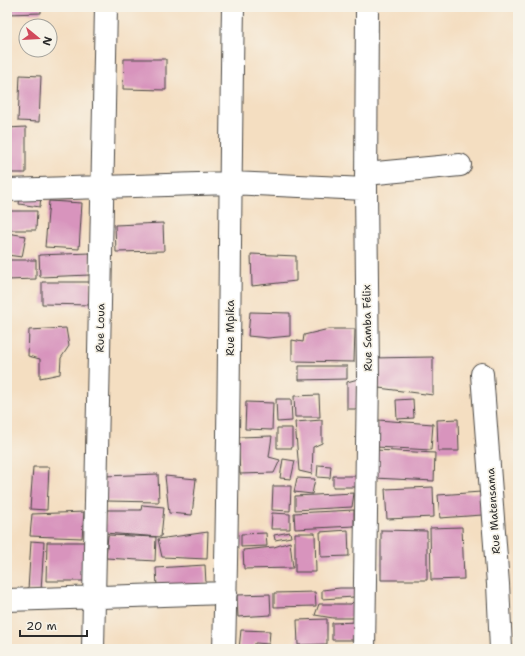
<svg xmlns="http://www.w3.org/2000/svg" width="525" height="656" font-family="'Shantell Sans',sans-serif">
  <rect width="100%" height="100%" fill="#f7f3e8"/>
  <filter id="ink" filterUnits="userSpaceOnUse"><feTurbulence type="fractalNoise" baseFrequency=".025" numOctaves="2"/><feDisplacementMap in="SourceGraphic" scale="8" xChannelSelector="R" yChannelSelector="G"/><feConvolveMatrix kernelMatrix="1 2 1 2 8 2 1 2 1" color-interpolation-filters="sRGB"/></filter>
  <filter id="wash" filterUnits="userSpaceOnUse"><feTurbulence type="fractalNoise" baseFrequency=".012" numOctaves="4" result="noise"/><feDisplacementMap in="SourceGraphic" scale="16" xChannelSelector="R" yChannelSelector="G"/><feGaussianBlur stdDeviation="0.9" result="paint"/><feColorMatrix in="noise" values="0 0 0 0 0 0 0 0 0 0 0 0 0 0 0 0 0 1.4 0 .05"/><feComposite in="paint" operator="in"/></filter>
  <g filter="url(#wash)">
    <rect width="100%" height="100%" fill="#f4dec1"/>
    <g id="blocks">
      <path fill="#d894bd" d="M7 7H41V13L7 14Z
        M124 59H166V90L123 89Z
        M20 75 41 76 39 122 18 121Z
        M26 127V173H7V128Z
        M21 191 41 194 40 207 19 204Z
        M49 201 82 203 79 249 45 247Z
        M7 211H37L36 230H7Z
        M163 223 164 251 116 252 115 225Z
        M7 233 26 236 22 257 7 255Z
        M90 253V275L40 277 39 255Z
        M251 254 296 256V281L252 286Z
        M7 260H36V279L7 280Z
        M42 282H91V305L42 304Z
        M250 312 290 313V336L268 338 248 336Z
        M66 328 69 346 61 358 60 374 40 378V359L28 356 29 330Z
        M329 329H355L354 362 292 361V340L303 342 304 335Z
        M433 357V395L371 387 370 358Z
        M299 366H347V379L299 380Z
        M358 379 359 409H347V382Z
        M319 395 320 417H295L294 396Z
        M276 399H291L292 421 277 422Z
        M413 399 414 418 397 419 396 400Z
        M246 402 273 403 272 430 245 429Z
        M458 419 459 451H438L437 420Z
        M322 420V443L313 447 312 474 299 471 295 422Z
        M378 420 433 424 431 450 376 447Z
        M277 428H292V448H277Z
        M272 436 269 457 280 460 274 473 240 474 238 437Z
        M376 450 435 453 434 481 374 478Z
        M283 459 295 461 291 479 280 478Z
        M318 465 331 466 330 478 317 477Z
        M33 467H49L47 510 30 509Z
        M158 474 159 502 106 501 104 476Z
        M165 476 196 479 192 515 169 513Z
        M333 476H357V487H333Z
        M297 478 315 479 312 494 294 492Z
        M273 486H291L290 511 272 510Z
        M433 487 434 517 387 519 385 489Z
        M481 492 482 515 440 518 438 495Z
        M354 493 352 507 295 510V496Z
        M142 505 164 507 161 537 104 533 107 510H141Z
        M354 510V526L295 529 294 513Z
        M84 512 82 538 30 536 32 514Z
        M272 513 290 514V529H271Z
        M462 527 464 579 431 580 430 528Z
        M348 530 349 556 321 557 320 532Z
        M381 530 427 531V580H381Z
        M208 532 207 559 162 557 158 539Z
        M290 532 291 537 275 540 274 535Z
        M266 533 267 546 241 547V534Z
        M295 533H315L316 572H295Z
        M108 535 156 537 155 561 106 558Z
        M31 541 44 542 41 591 28 590Z
        M47 542H87L86 581H46Z
        M290 542 293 568 244 569 243 550 274 547Z
        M205 565 206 584 157 587 156 568Z
        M340 588H357L354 597 322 599V590Z
        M315 592 316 606 274 607V593Z
        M270 594 271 615 238 617 237 595Z
        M361 598 353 618H333L315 615 319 604H351L356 599Z
        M327 619V644L298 645 297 620Z
        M358 622V640H332V623Z
        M241 630 270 631 269 644 255 643 254 649H239Z"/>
    </g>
  </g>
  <g filter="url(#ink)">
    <use href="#blocks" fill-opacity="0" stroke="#494642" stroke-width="1"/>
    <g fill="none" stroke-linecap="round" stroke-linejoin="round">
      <g stroke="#494642" stroke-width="24">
        <path id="street" d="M366 174 460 165
          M7 190 230 183 366 189
          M482 374 498 584 501 649
          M7 600 226 593
          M93 649 106 7
          M224 649C230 435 229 221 233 7
          M364 649 368 377 366 189 367 7"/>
      </g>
      <use href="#street" stroke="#fff" stroke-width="22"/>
    </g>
  </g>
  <g text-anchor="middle" stroke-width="3.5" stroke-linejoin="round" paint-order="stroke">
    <g font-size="11" fill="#2b2b2b" stroke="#f7f3e8">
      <text transform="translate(100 328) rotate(-89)" y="4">Rue Loua</text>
      <text transform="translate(230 328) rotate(-90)" y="4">Rue Mpika</text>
      <text transform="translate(367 328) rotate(-91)" y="4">Rue Samba Félix</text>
      <text transform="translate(493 511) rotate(-94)" y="4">Rue Matensama</text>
    </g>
  </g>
  <rect width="525" height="656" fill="none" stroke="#f7f3e8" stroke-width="24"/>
  <g transform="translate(38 38) rotate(108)"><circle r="19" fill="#f7f3e8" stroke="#a5a39c"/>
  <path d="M0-3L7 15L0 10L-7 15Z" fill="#d1495b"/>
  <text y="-6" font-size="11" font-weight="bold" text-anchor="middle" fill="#2b2b2b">N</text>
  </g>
  <path d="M20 630v6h67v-6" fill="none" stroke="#2b2b2b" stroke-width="2"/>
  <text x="26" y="630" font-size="12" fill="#2b2b2b" stroke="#f7f3e8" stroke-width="3" paint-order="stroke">20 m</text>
</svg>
